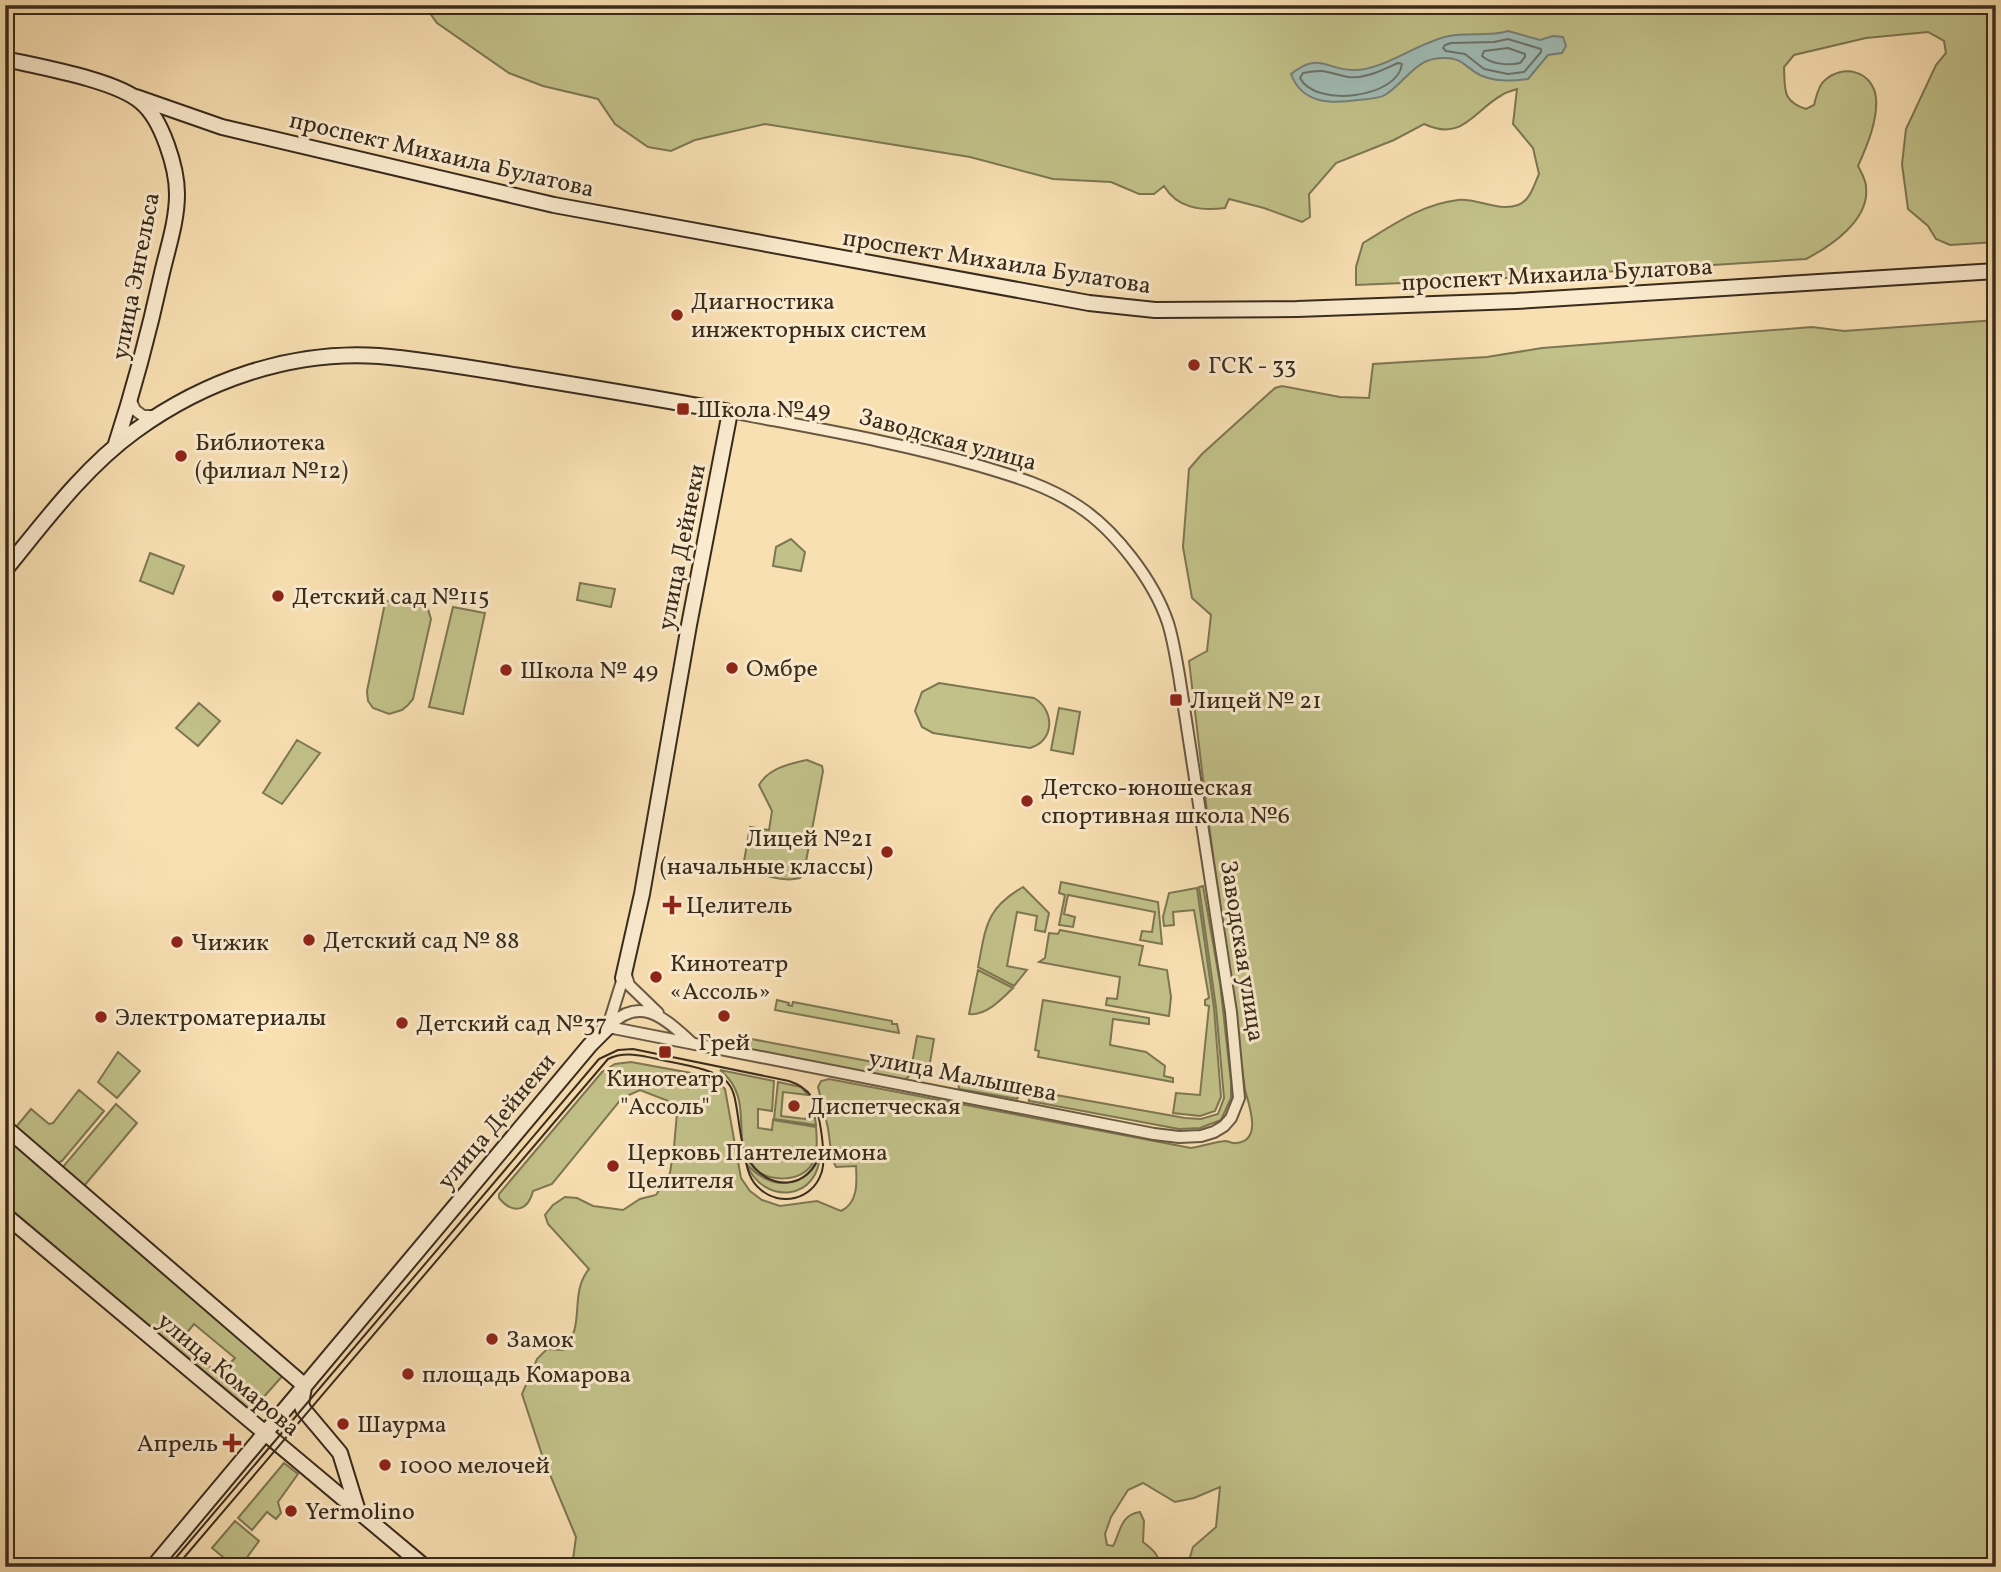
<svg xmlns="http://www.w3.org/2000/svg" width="2001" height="1572" font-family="Vollkorn,serif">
  <rect width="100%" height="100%" fill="#f9e0b3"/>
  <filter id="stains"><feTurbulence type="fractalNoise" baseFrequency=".00286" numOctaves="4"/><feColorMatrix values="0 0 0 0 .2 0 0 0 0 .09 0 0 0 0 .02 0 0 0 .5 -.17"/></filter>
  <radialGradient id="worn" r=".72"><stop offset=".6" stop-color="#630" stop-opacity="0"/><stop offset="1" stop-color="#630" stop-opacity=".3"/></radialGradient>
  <path fill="#c2c189" stroke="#7d7653" stroke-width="2" fill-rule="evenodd" d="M424 5H1996V242L1950 245 1936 239 1928 226 1908 209 1902 164 1906 129 1936 65 1946 53 1944 41 1928 32 1866 38 1794 55 1784 67C1785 90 1782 101 1806 109L1814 105C1816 98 1818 86 1824 81 1843 63 1873 71 1876 98 1878 120 1867 146 1858 166 1861 172 1866 180 1866 187 1870 220 1831 246 1806 259L1475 280 1356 285V267L1363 243C1393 225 1422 204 1458 200 1477 198 1498 212 1518 205 1530 201 1534 185 1539 174L1533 148 1513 124 1517 89C1512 91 1506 92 1502 95 1473 111 1463 142 1424 124L1394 140 1336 163 1309 194 1310 217 1302 222 1264 208 1229 199 1225 208C1200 211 1177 208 1164 186L1154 194H1139L1111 182 1053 179 970 157 765 124 695 140 671 151 648 147 615 124 598 99 543 86 509 73 437 23Z
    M1996 320V1567H1187L1193 1547 1216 1527 1220 1487 1194 1498 1175 1502 1143 1483 1128 1490 1111 1517 1105 1534 1107 1545 1113 1546C1121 1531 1120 1515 1140 1512L1144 1521 1143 1542C1151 1548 1160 1555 1160 1567H572L576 1537 543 1458 522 1394 537 1359 547 1349 563 1350C587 1326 568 1295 589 1269L548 1224 545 1215 553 1205 565 1197 577 1198 593 1206 623 1210 640 1199 656 1195 670 1173 674 1147 677 1113 671 1102 640 1090 622 1098 552 1184 533 1191C528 1211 513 1215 499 1198V1194L602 1072 615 1064 631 1062 713 1077 725 1089 741 1178 750 1191 762 1200 780 1206 817 1201 841 1211C858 1203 857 1183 856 1166L836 1167 832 1159 828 1128 818 1087 821 1081 829 1079 1191 1148C1202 1146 1215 1142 1225 1141 1229 1141 1233 1144 1236 1143 1263 1141 1249 1105 1245 1090L1205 796 1189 661 1207 651 1211 615 1192 598 1183 547 1189 469 1202 454 1275 388 1282 386 1340 397 1369 398 1373 364 1487 357 1542 348 1812 327 1844 331Z
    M791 539 805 552 801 571 773 566 776 547Z
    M150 553 184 566 173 594 140 581Z
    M580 583 615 589 611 607 577 600Z
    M408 595 427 606 431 619 413 699 408 705 402 710 389 714 373 708 368 701 367 691 385 603 394 597Z
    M453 607 485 613 463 714 429 707Z
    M939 683 1034 698C1055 710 1055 741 1030 748L933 733 922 727 915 711 922 692Z
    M199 703 220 721 198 746 176 728Z
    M1059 708 1080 712 1073 754 1051 750Z
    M297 740 320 753 282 804 263 793Z
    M807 760 822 766 823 771 804 872 800 878C782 883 760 874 743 867L750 827 769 830 772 811 759 785C769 768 789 764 807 760Z
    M1061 882 1158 902 1162 944 1140 940 1142 931 1152 932 1155 912 1068 895 1064 914 1075 917 1073 927 1059 925 1065 895 1059 893Z
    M1203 886 1220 983 1231 1082V1098L1221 1120 1200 1128 1179 1129 1029 1101 1028 1090 1185 1118 1201 1119 1218 1114 1224 1098 1216 1007 1199 887Z
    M1023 887 1049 913 1045 932 1035 930 1037 916 1017 912 1007 966 1027 970 1014 986 978 967C986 927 985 909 1023 887Z
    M1197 888 1214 1008 1221 1097 1215 1111 1200 1116 1173 1113 1176 1093 1200 1095 1209 1006 1205 1005V1000L1209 998 1194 910 1173 912 1174 925 1164 926 1163 917 1169 893Z
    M1060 930 1143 946 1139 965 1167 970 1171 997 1169 1016 1106 1005 1107 998 1117 999 1120 977 1039 962 1045 958 1049 933 1058 934Z
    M978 970 1013 988C1002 999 986 1016 969 1014Z
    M777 1000 789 1003 788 1005 792 1006 793 1002 892 1021V1024H897L899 1033 775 1010Z
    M1043 1000 1149 1018V1024L1113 1019 1110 1045 1146 1052 1165 1066 1164 1076 1173 1078V1082L1038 1057 1039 1051 1035 1050Z
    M917 1036 934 1039 929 1068 912 1064Z
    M741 1037 915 1070 905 1080 739 1049Z
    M118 1052 140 1071 117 1098 98 1082Z
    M720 1070 774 1081 772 1111 758 1109V1128L772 1130 773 1120 816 1127C817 1139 818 1153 812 1164 801 1182 769 1183 754 1168 728 1141 757 1100 720 1070Z
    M958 1079 1021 1091 1017 1099 959 1089Z
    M778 1082 801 1087 808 1095 783 1092 781 1116 805 1119 814 1111 816 1125 774 1119Z
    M79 1090 104 1111 62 1161 57 1163 16 1127 31 1109 49 1124 53 1123Z
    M116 1104 137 1123 84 1186 62 1168Z
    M5 1135 285 1373 247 1416 5 1213ZM194 1324 235 1358 219 1375 180 1341Z
    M820 1151C821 1201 763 1207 746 1163 770 1192 809 1191 820 1151Z
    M284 1463 298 1474 278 1502 281 1513 276 1519 267 1512 252 1530 238 1518Z
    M235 1521 259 1541 240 1567H235L212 1548Z"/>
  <path fill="#a0bbb5" stroke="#768178" stroke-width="2" d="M1508 31 1540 40 1553 36 1563 37 1566 46 1562 53 1548 55 1528 79C1512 81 1495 82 1480 75 1464 67 1463 57 1442 58 1415 58 1405 83 1385 95 1378 99 1367 99 1358 100 1331 104 1302 104 1291 74 1318 52 1326 69 1352 70 1381 72 1418 42 1449 36 1469 32 1488 37 1508 31Z"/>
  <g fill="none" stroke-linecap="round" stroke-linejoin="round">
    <path stroke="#6c7369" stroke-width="2" d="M1508 39 1541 49V52L1524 72 1508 74 1484 69 1465 54 1446 51 1443 48 1445 45 1451 43 1494 42Z
      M1508 48 1525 54V57L1520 63C1508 66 1491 64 1482 56L1484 51Z
      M1398 63 1402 64C1398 98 1315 108 1300 78L1303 73C1328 68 1326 73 1348 77 1366 79 1382 70 1398 63Z"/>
    <g stroke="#685842" stroke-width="14">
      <path id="street" d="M131 401 135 410 143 416H158
        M625 972 629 985 658 1013
        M609 1023 623 978
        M608 1027 1154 1134 1179 1137 1201 1136 1214 1132 1224 1126 1231 1118 1239 1098 1231 1012 1179 675C1176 658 1173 639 1168 623 1154 581 1115 530 1078 506 1048 486 1014 476 980 466 898 442 813 428 730 412
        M608 1027C640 994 664 1018 691 1042"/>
    </g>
    <g stroke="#382b1d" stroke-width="18">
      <path id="secondary" d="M5 59C40 67 116 80 141 102 162 119 177 168 177 194 177 221 168 247 162 273 149 332 134 389 115 447
        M136 97 222 127 554 205 1089 303 1155 310 1297 309 1516 301 1996 271
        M5 570C45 521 84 468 135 431 205 380 292 350 379 356 428 360 477 369 526 377 594 388 662 399 730 412L689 625 642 894 623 978
        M5 1127 305 1386
        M5 1215 425 1567
        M304 1388 301 1403 303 1409 340 1453 357 1508
        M153 1567 590 1045 608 1027"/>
    </g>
    <use href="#street" stroke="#fbebce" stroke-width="10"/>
    <use href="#secondary" stroke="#fbebce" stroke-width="14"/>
    <path stroke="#382b1d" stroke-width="2" d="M749 1160C768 1192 810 1190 820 1153
      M168 1567 599 1059 618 1050 633 1049 789 1081C798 1084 806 1089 811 1096 820 1109 827 1160 821 1174 812 1200 780 1207 760 1189 750 1181 747 1169 745 1156 728 1084 751 1077 666 1061 647 1057 627 1050 608 1059L176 1567"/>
  </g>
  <g fill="#8f2418" stroke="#fbebce" stroke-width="2.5">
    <circle cx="677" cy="315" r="7"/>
    <circle cx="1194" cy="365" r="7"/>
    <rect x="676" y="402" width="14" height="14" rx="3.5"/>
    <circle cx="181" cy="456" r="7"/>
    <circle cx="278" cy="596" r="7"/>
    <circle cx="732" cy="668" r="7"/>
    <circle cx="506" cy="670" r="7"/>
    <rect x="1169" y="693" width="14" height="14" rx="3.5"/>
    <circle cx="1027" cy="801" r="7"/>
    <circle cx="887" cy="852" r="7"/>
    <path d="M668.5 894.5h7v7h7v7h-7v7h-7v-7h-7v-7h7z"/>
    <circle cx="309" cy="940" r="7"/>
    <circle cx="177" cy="942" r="7"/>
    <circle cx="656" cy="977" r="7"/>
    <circle cx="724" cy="1016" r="7"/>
    <circle cx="101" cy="1017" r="7"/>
    <circle cx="402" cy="1023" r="7"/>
    <rect x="658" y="1045" width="14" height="14" rx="3.5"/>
    <circle cx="794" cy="1106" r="7"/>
    <circle cx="613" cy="1166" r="7"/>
    <circle cx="492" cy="1339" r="7"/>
    <circle cx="408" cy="1374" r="7"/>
    <circle cx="343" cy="1424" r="7"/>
    <path d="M228.5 1432.5h7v7h7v7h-7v7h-7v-7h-7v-7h7z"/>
    <circle cx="385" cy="1465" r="7"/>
    <circle cx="291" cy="1511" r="7"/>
  </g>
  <g text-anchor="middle" stroke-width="6" stroke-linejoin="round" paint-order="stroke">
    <g font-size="24" fill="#382b1d" stroke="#fbebce">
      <text transform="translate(442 154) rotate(13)" y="8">проспект Михаила Булатова</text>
      <text transform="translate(997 261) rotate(9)" y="8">проспект Михаила Булатова</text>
      <text transform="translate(1557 274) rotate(-3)" y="8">проспект Михаила Булатова</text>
      <text transform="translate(135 276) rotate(-79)" y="8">улица Энгельса</text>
      <text transform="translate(948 439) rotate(15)" y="8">Заводская улица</text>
      <text transform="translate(681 547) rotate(-79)" y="8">улица Дейнеки</text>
      <text transform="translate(1243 951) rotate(81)" y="8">Заводская улица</text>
      <text transform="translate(963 1075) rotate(11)" y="8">улица Малышева</text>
      <text transform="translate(496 1121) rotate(-50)" y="8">улица Дейнеки</text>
      <text transform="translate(229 1374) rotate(40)" y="8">улица Комарова</text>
    </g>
    <g font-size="24" fill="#382b1d" stroke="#fbebce" text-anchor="start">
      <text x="691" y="309">Диагностика<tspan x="691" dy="28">инжекторных систем</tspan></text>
      <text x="1208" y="373">ГСК - 33</text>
      <text x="697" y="417">Школа №49</text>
      <text x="195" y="450">Библиотека<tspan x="195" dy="28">(филиал №12)</tspan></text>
      <text x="292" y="604">Детский сад №115</text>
      <text x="746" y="676">Омбре</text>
      <text x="520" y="678">Школа № 49</text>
      <text x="1190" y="708">Лицей № 21</text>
      <text x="1041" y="795">Детско-юношеская<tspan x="1041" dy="28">спортивная школа №6</tspan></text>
      <text x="873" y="846" text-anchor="end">Лицей №21<tspan x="873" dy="28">(начальные классы)</tspan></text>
      <text x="686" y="913">Целитель</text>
      <text x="323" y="948">Детский сад № 88</text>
      <text x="191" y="950">Чижик</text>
      <text x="670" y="971">Кинотеатр<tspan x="670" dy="28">«Ассоль»</tspan></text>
      <text x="115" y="1025">Электроматериалы</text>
      <text x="416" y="1031">Детский сад №37</text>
      <text x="724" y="1050" text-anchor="middle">Грей</text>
      <text x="665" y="1086" text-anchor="middle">Кинотеатр<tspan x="665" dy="28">"Ассоль"</tspan></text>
      <text x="808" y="1114">Диспетческая</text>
      <text x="627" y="1160">Церковь Пантелеимона<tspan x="627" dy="28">Целителя</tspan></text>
      <text x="506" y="1347">Замок</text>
      <text x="422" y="1382">площадь Комарова</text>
      <text x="357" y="1432">Шаурма</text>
      <text x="218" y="1451" text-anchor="end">Апрель</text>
      <text x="399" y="1473">1000 мелочей</text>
      <text x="305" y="1519">Yermolino</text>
    </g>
  </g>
  <rect width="2001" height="1572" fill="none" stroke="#f9e0b3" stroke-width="28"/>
  <rect x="7" y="7" width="1987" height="1558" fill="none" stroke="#382b1d" stroke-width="3.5"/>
  <rect x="14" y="14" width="1973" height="1544" fill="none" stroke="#382b1d" stroke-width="2"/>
  <rect width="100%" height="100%" filter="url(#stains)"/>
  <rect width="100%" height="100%" fill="url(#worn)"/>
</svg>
